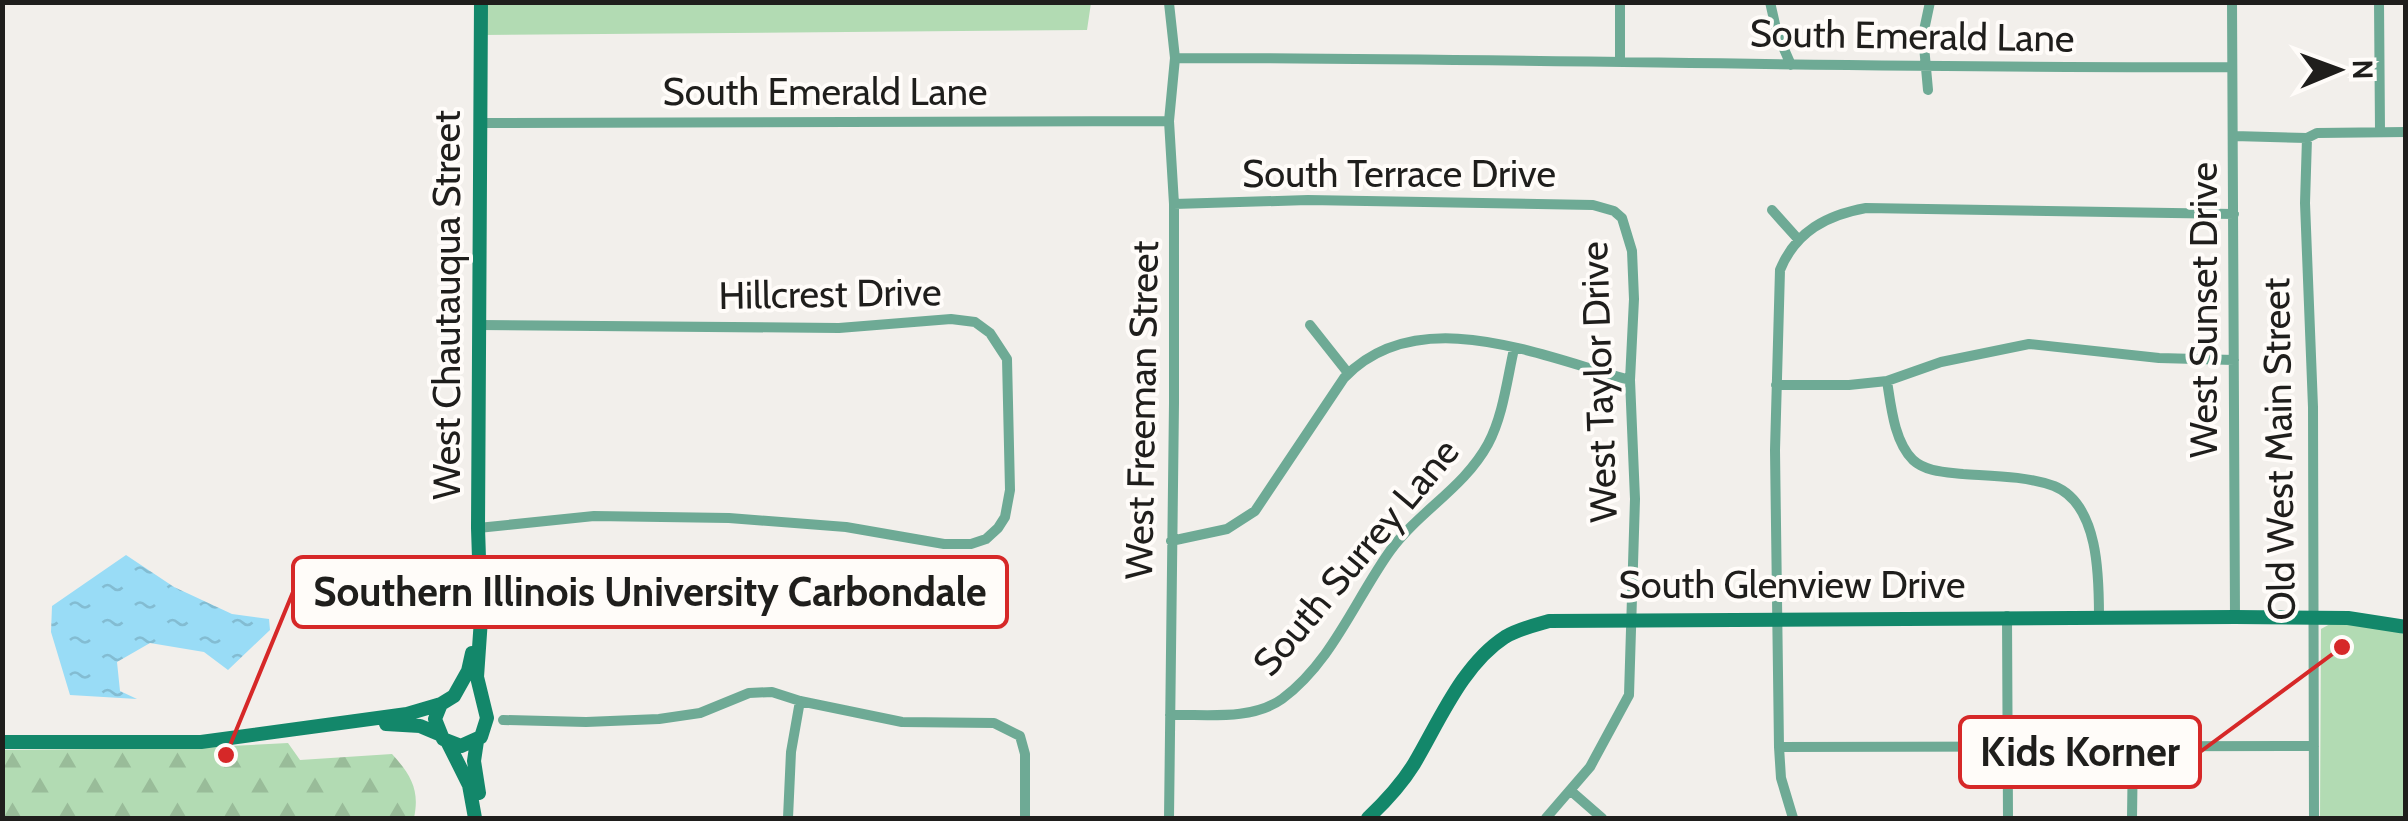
<svg xmlns="http://www.w3.org/2000/svg" width="2408" height="821" font-family="Cabin,sans-serif">
  <defs>
    <pattern id="forest-firs" width="22" height="20" patternUnits="userSpaceOnUse" patternTransform="scale(2.5)"><rect width="22" height="20" fill="#b2dbb3"/><path d="M5 1l3.5 6h-7zM16 11l3.5 6h-7z" fill="#99bc99"/></pattern>
    <pattern id="water-ripples" width="26" height="14" patternUnits="userSpaceOnUse" patternTransform="scale(2.5)"><rect width="26" height="14" fill="#99dcf6"/><path d="M2 4q2-2 4 0t4 0M15 11q2-2 4 0t4 0" fill="none" stroke="#83bcd2"/></pattern>
  </defs>
  <rect width="100%" height="100%" fill="#f2efeb"/>
  <path fill="url(#forest-firs)" d="M288 743 300 760 392 754C411 775 420 790 414 818H3L2 750 190 748Z"/>
  <path fill="#b2dbb3" d="M481 3H1091L1087 30 481 35Z
    M2330 624C2356 624 2381 624 2405 635V818H2320L2321 629Z"/>
  <path fill="url(#water-ripples)" d="M126 555 174 587 232 614 269 619 270 630 228 670 204 652 150 643 117 662 120 691 137 699 70 695 51 632 52 606Z"/>
  <g fill="none" stroke-linecap="round" stroke-linejoin="round">
    <path stroke="#6eaa95" stroke-width="10" d="M1770 2 1777 33 1791 65
      M2232 2 2235 617
      M2379 2 2380 131
      M1175 58C1527 58 1878 69 2230 67
      M1620 62V2
      M1928 90 1923 35 1930 2
      M481 123 1169 121
      M2234 136 2307 138 2317 133 2406 132
      M2307 138 2305 203 2313 407 2314 818
      M1174 204 1308 200 1593 205 1614 211 1622 218 1632 251 1634 299 1630 380 1635 499 1629 695 1590 767 1546 818
      M1772 210 1798 239
      M1310 325 1348 373
      M1887 381C1891 406 1894 441 1913 460 1926 472 1946 472 1963 474 1993 476 2026 476 2054 486 2099 504 2099 577 2099 617
      M1776 385H1849L1887 381 1941 362 2029 344 2159 358 2234 360
      M478 528 594 516 729 518 846 527 944 544H971L986 539 998 528 1005 517 1010 490 1007 359 990 333 975 322 951 319 839 328 479 325
      M1171 541 1227 529 1255 511 1344 378C1418 300 1543 357 1630 380
      M2007 616 2008 818
      M1170 715C1205 714 1251 721 1282 699 1332 662 1355 600 1390 551 1419 511 1464 488 1488 444 1503 416 1507 380 1514 349
      M503 720 586 722 659 719 700 713 749 693 772 692 800 701 902 722 994 723 1020 736 1025 754V818
      M1779 747 2314 746
      M1571 791 1602 818
      M788 818 791 752 800 701
      M1169 818 1174 403V204L1169 121 1175 58 1169 3
      M1793 818 1781 778 1779 747 1775 450 1780 270C1796 231 1827 215 1866 208L2234 214
      M2132 818 2133 747"/>
    <path stroke="#13876a" stroke-width="14" d="M441 704 435 719 443 739 461 746 481 737 487 718 477 677 481 619 478 528 481 2
      M386 724 420 726 439 734
      M477 741 474 761 479 793
      M2 742H201L407 714 441 704 454 696 468 671 472 653
      M448 743 469 785 475 818
      M1368 818C1385 802 1401 785 1414 764 1439 722 1462 665 1505 637 1518 629 1535 625 1549 621L2235 617 2348 618 2406 627"/>
  </g>
  <g text-anchor="middle" stroke-width="8" stroke-linejoin="round" paint-order="stroke">
    <g font-size="38" fill="#1f1e1c" stroke="#fffcf9">
      <text transform="translate(1912 36) rotate(1)" y="13">South Emerald Lane</text>
      <text x="825" y="105">South Emerald Lane</text>
      <text x="1399" y="187">South Terrace Drive</text>
      <text transform="translate(830 294) rotate(-1)" y="13">Hillcrest Drive</text>
      <text transform="translate(447 305) rotate(-90)" y="13">West Chautauqua Street</text>
      <text transform="translate(2204 310) rotate(-90)" y="13">West Sunset Drive</text>
      <text transform="translate(1599 382) rotate(-92)" y="13">West Taylor Drive</text>
      <text transform="translate(1142 410) rotate(-89)" y="13">West Freeman Street</text>
      <text transform="translate(2279 449) rotate(-91)" y="13">Old West Main Street</text>
      <text transform="translate(1356 557) rotate(-50)" y="13">South Surrey Lane</text>
      <text x="1792" y="598">South Glenview Drive</text>
    </g>
  </g>
  <path fill="none" stroke="#d62828" stroke-width="4" d="M226 755L293 592M2342 647L2200 752"/>
  <g fill="#d62828" stroke="#fffcf9" stroke-width="4">
    <circle cx="226" cy="755" r="10"/>
    <circle cx="2342" cy="647" r="10"/>
  </g>
  <g fill="#fffcf9" stroke="#d62828" stroke-width="4">
    <rect x="293" y="557" width="714" height="70" rx="10"/>
    <rect x="1960" y="717" width="240" height="70" rx="10"/>
  </g>
  <g font-size="40" text-anchor="middle" font-weight="bold" fill="#1f1e1c">
    <text x="650" y="606">Southern Illinois University Carbondale</text>
    <text x="2080" y="766">Kids Korner</text>
  </g>
  <rect width="2408" height="821" fill="none" stroke="#1f1e1c" stroke-width="10"/>
  <g transform="translate(2338 70) rotate(89)" stroke="#fffcf9" stroke-width="8" paint-order="stroke">
  <path d="M0-8L18 38L0 25L-18 38Z" fill="#1f1e1c"/>
  <text y="-15" font-size="28" font-weight="bold" text-anchor="middle" fill="#1f1e1c">N</text>
  </g>
</svg>
